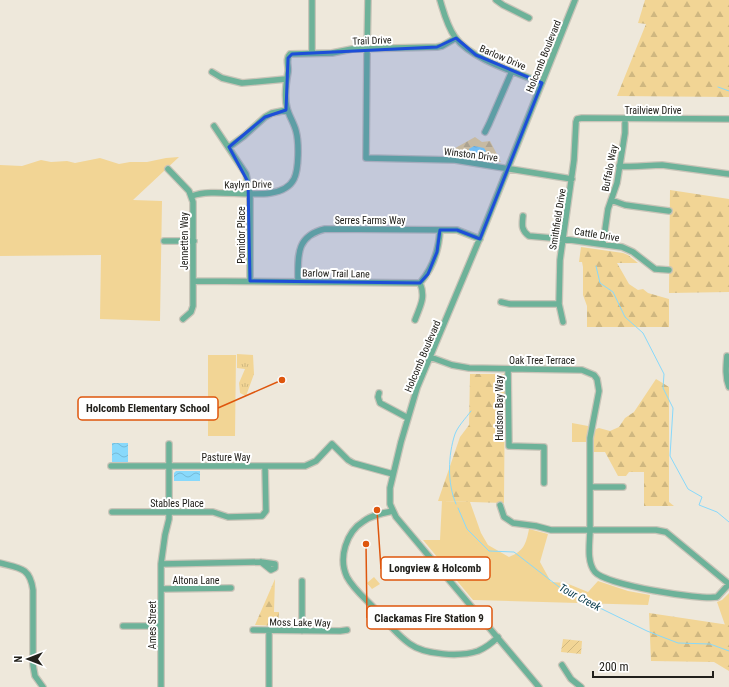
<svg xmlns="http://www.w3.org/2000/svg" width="729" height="687" font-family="'Roboto Condensed',sans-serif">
  <defs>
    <pattern id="forest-firs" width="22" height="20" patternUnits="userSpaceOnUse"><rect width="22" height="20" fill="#f2d595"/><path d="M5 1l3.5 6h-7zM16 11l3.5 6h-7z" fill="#cfb780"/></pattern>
    <pattern id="park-tufts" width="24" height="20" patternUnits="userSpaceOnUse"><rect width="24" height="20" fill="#f2d595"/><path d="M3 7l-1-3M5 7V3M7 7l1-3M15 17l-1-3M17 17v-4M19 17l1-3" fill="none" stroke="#cfb780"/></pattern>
    <pattern id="garden-furrows" width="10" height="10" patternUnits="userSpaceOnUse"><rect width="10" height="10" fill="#f2d595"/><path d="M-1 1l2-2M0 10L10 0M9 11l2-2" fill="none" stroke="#cfb780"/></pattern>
    <pattern id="water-waves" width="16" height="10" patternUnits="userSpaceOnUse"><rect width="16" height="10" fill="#88d9fb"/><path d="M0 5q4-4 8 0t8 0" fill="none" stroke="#75bad7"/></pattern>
  </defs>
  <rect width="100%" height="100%" fill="#eee8db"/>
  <path fill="#f2d595" d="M179 157 133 200 162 201 160 321 100 319 101 255 0 256V165L22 166 41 160 51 162 67 161 75 163 100 158 119 164 130 162H147L166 158Z
    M208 355H236L235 436H208Z
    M572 423 588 426 587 442H572Z
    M442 501 470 502 481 533 488 545 509 557C524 551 526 544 529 529L548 534 540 562 551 582 566 583 588 592 598 581 628 591 650 595 648 605 473 600 423 540H440Z
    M729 593V625H725L717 602 722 600Z"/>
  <path fill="url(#forest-firs)" d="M645 0H729V97L617 96 646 24 638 23Z
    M475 137 482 142 490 141 501 162 450 155V151Z
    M670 190 729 199V292L669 293Z
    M581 247 623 253 628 255 638 263H617L629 284 638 290 643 289 648 293 669 299V327H587V306L583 295V267L582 262H579Z
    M470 374H505L504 503 438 501 460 437 469 425Z
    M656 379 669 387V502L674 506H644V472H629L626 476H618L605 452H594V433L596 429 599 428 610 431 619 427 625 418 634 412Z
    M275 579 274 612H279L278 626 255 625Z
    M649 613 729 625V671L714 662 651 661Z"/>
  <path fill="url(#park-tufts)" d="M237 354 253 355 254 374 246 396 240 393 239 383 245 369 237 368Z
    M374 577 380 584 372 589 367 583Z"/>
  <path fill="url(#garden-furrows)" d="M563 639 582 641 581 654 561 652Z"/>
  <path fill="url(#water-waves)" d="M474 146 484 148 486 151 483 154 470 153 469 149Z
    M112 443H128V462H112Z
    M176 471H200V481H174V473Z"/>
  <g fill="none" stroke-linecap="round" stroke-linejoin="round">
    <path stroke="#88d9fb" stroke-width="1" d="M718 87 729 91
      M596 266 600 283 613 292 625 317 643 333 664 374 663 388 673 408 670 456 688 489 702 497 699 505 717 512 729 522
      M456 504C447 483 448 455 455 434 458 426 466 418 471 411
      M458 508 467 529 489 551 514 552 563 590 647 631 678 643 710 644 729 651"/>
    <g stroke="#c9c4b8" stroke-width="8">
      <path id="minor" d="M312 0V53
        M368 0 367 54 366 158 455 160 572 179
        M440 0C444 13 447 26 455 37 472 60 516 72 542 83
        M496 0 503 5 529 18
        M212 72 222 78 242 83 286 79
        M214 126 246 174 250 193V281
        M485 132 489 124 512 71
        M229 147 244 136 265 117 272 113 287 110
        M619 166C634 168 648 165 662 165L729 174
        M168 169 189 191 193 202V306L191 312 183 319
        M192 196C218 185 280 207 294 179 299 169 299 142 296 131 294 123 289 116 287 108 284 97 286 83 288 72 289 66 285 59 290 54L332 53 352 49 437 47 442 46 456 38
        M611 200 625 205 669 211
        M523 216C522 225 521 230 529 236L563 239 622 247 633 252 655 269 669 270
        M164 241H194
        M603 244 608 209 617 183 625 133V119
        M193 281 420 283C433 268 439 249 440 230
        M298 282C298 257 295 236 325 229L457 230 480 239
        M501 302 510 304H559
        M415 320C420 306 426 298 420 283
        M563 322 559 304 560 260 574 160 576 122 577 119 582 118 729 119
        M727 356C726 367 725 377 729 387
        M430 357 452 365 469 368 582 370 594 375 597 379 599 391 590 438V530H551L536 526 513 523 504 517 500 505
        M508 369 509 446 544 447V483
        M379 393 378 397 380 403 408 418
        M111 466H305L316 461 332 444 348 460 353 463 393 474
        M591 487H623
        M393 511C383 513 372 515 364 521 346 532 338 558 347 577 354 590 366 599 375 609 386 621 397 635 410 644 425 655 460 657 478 651 485 648 492 643 498 637
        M112 512H213L228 517 262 516 266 511 265 466
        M590 530H656L666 532 729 584 717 597C699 600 606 585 595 572 586 561 590 542 590 530Z
        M0 563C19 568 30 567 33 590V665L35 676 43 687
        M161 564 261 562 275 564V568L271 570 261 562
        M161 589 231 588
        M123 626H161
        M253 630 340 631 347 630
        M269 630V687
        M302 631V581
        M562 665 571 679 581 687
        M161 687V564L165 535 169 519V444
        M539 687 396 517 390 504V488L401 442 417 388 482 233 575 0"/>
    </g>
    <use href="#minor" stroke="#6db299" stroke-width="5.5"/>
  </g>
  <path fill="#1d4ed8" fill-opacity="0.2" stroke="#1d4ed8" stroke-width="3" stroke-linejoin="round" d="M456 38 476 55 542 83 480 239 457 230H440L437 252 428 274 420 283 250 281 248 182 229 147 265 117 286 110 288 58 292 54 437 47Z"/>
  <g text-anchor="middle" stroke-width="4" stroke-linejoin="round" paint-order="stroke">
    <g font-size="10" fill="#22201b" stroke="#fff">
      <text transform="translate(372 40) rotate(-2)" y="4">Trail Drive</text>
      <text transform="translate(543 56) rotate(-68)" y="4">Holcomb Boulevard</text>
      <text transform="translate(503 57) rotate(23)" y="4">Barlow Drive</text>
      <text x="653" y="114">Trailview Drive</text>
      <text transform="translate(471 154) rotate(7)" y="4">Winston Drive</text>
      <text transform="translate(609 168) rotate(-79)" y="4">Buffalo Way</text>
      <text transform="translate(248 184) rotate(-1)" y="4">Kaylyn Drive</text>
      <text transform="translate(557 219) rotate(-81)" y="4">Smithfield Drive</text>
      <text x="370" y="224">Serres Farms Way</text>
      <text transform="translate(597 234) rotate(9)" y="4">Cattle Drive</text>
      <text transform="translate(241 235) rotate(-90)" y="4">Pomidor Place</text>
      <text transform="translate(184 241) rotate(-90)" y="4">Jennetten Way</text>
      <text transform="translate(336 273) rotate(1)" y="4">Barlow Trail Lane</text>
      <text transform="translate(422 356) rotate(-67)" y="4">Holcomb Boulevard</text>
      <text x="542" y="364">Oak Tree Terrace</text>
      <text transform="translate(499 408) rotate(-90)" y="4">Hudson Bay Way</text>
      <text x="226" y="461">Pasture Way</text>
      <text x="177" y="507">Stables Place</text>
      <text x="196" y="584">Altona Lane</text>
      <text transform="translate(300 622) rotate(1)" y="4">Moss Lake Way</text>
      <text transform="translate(152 625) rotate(-90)" y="4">Ames Street</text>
    </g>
    <g font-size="11" font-style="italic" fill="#05394a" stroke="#fff">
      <text transform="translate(580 597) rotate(28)" y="4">Tour Creek</text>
    </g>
  </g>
  <path fill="none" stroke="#de560d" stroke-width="1.5" d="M282 380L218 408M377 510L381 569M366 544L367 618"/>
  <g fill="#de560d" stroke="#fff" stroke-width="1.5">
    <circle cx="282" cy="380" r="4"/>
    <circle cx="377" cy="510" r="4"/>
    <circle cx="366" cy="544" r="4"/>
  </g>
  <g fill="#fff" stroke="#de560d" stroke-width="1.5">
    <rect x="78" y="397" width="140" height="23" rx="4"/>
    <rect x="381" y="557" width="109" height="23" rx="4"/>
    <rect x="367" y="606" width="125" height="23" rx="4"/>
  </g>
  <g font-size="11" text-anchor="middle" font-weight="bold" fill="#22201b">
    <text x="148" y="412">Holcomb Elementary School</text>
    <text x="435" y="572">Longview &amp; Holcomb</text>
    <text x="429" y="622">Clackamas Fire Station 9</text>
  </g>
  <g transform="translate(28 659) rotate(270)" stroke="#ffffff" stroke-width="3" paint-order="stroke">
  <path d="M0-3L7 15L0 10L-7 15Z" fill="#22201b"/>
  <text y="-6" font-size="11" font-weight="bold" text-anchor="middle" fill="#22201b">N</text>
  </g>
  <path d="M593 671v6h120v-6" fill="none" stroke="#22201b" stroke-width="2"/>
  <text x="599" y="671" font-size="12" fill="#22201b" stroke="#ffffff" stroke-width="3" paint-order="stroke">200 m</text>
</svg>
